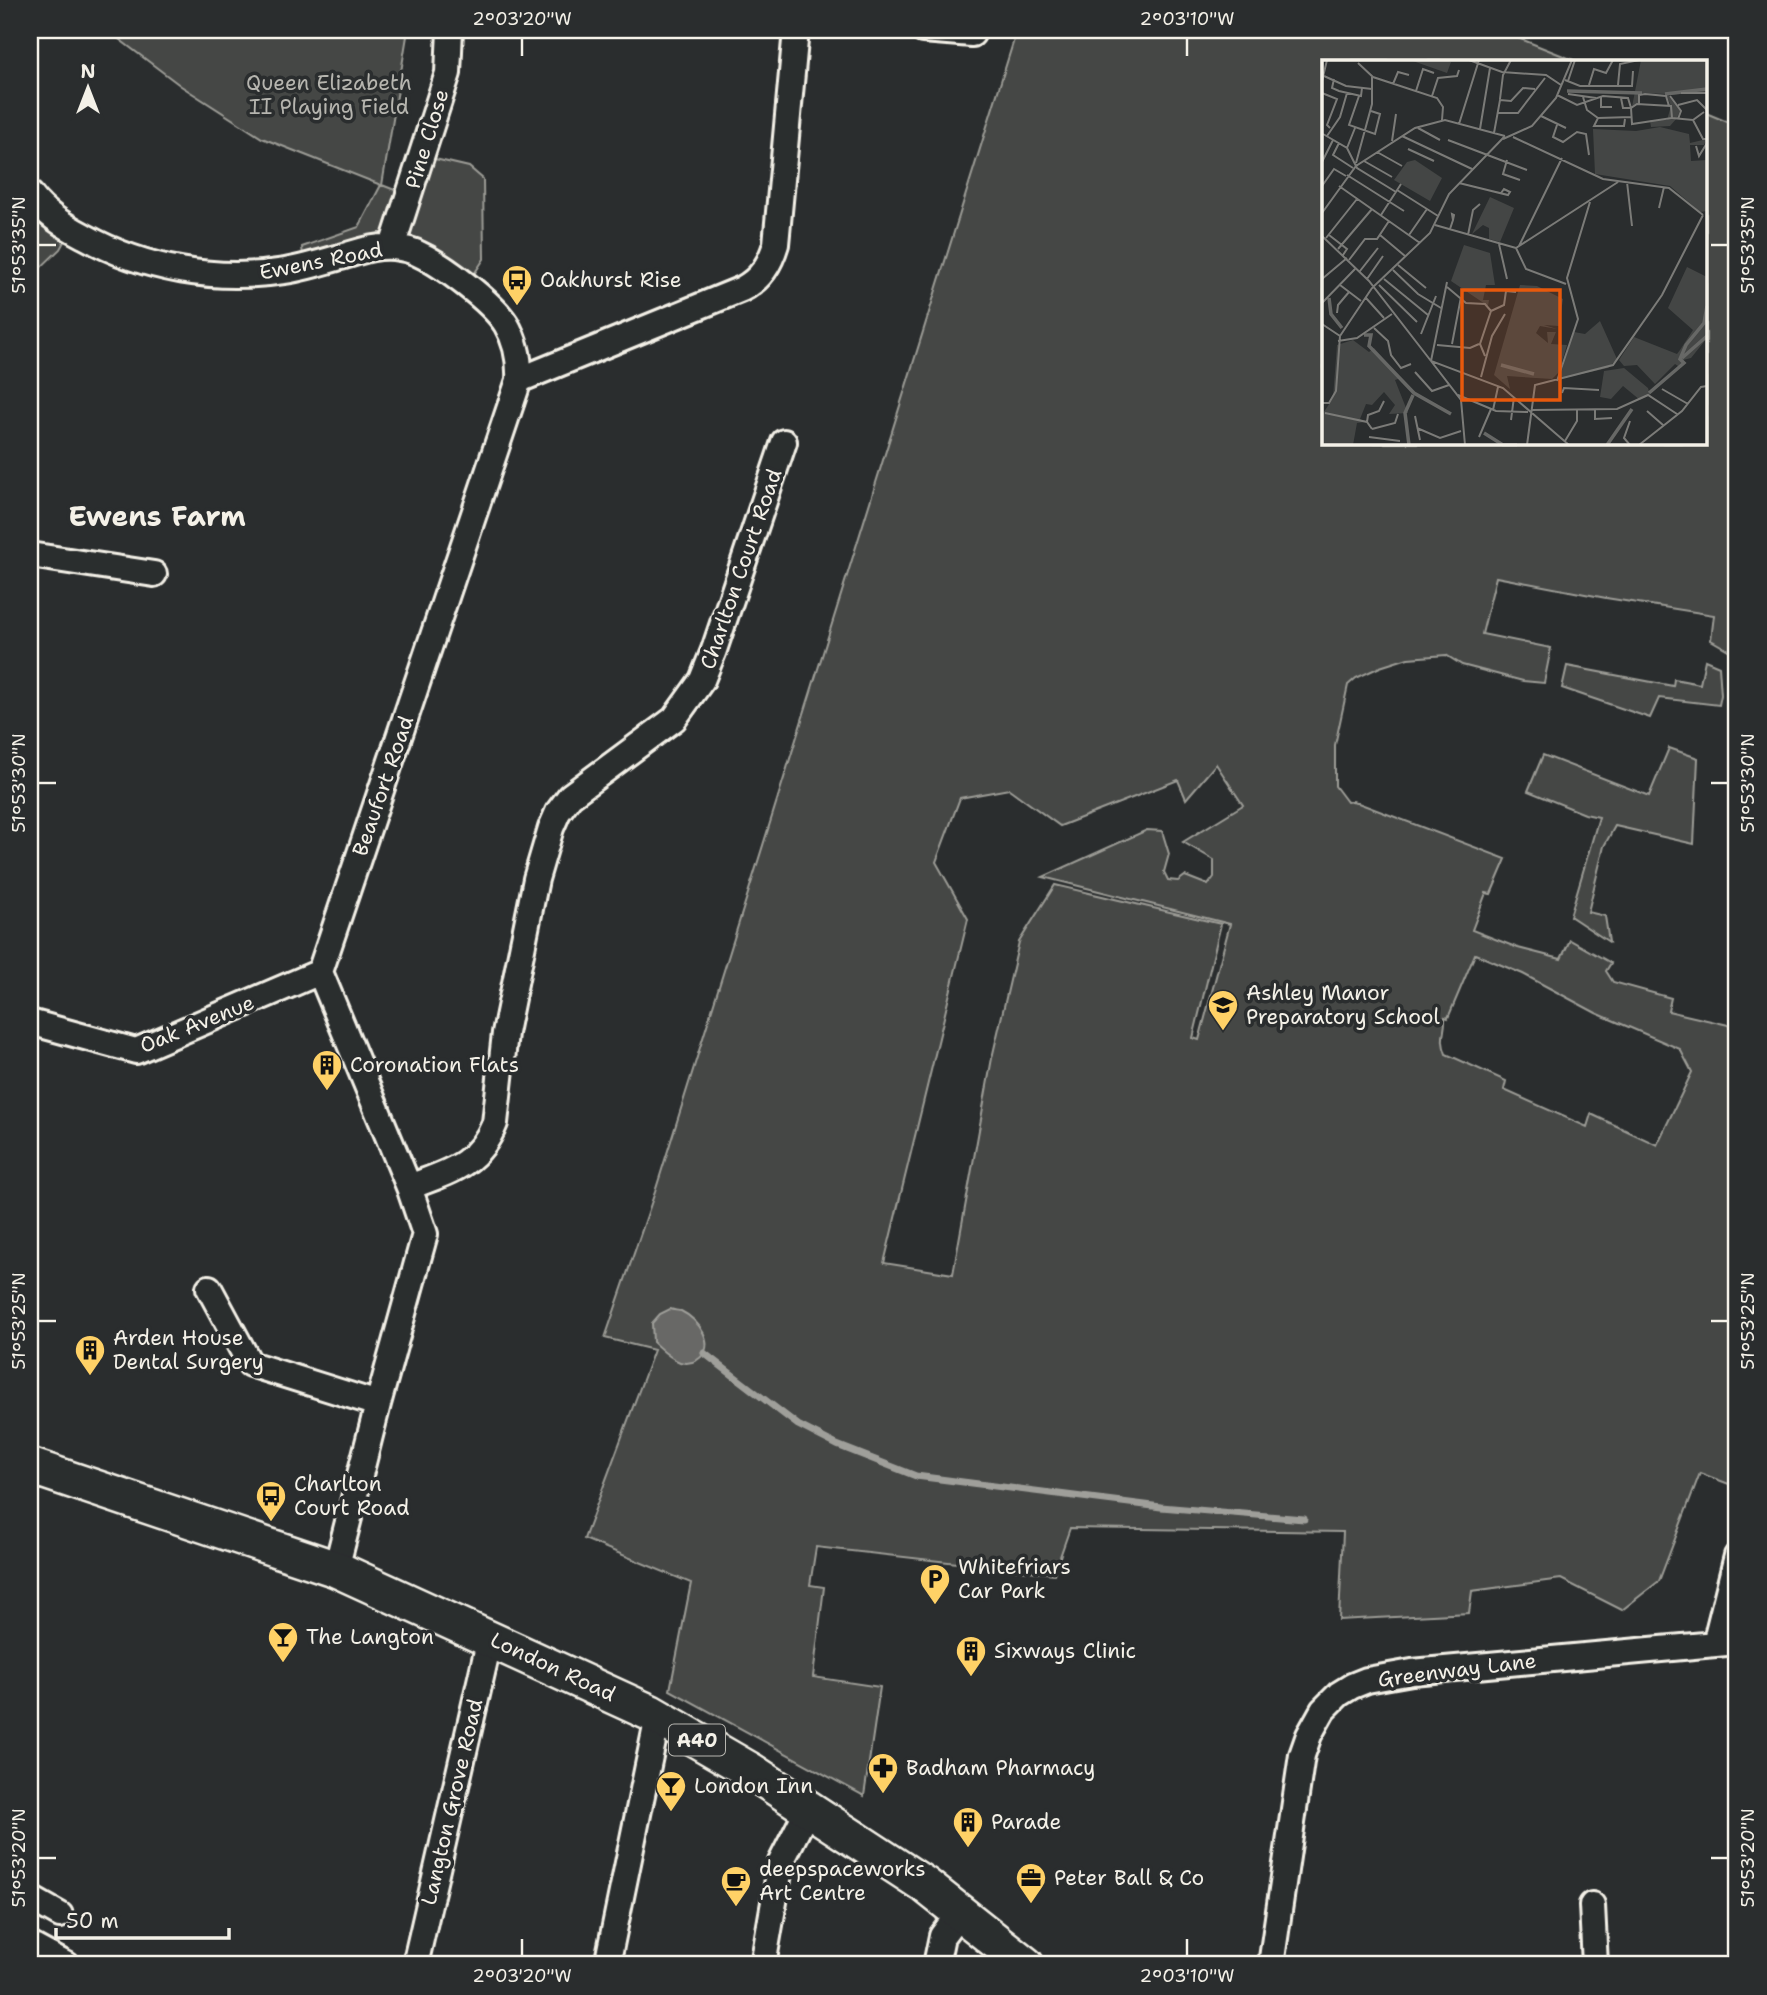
<svg xmlns="http://www.w3.org/2000/svg" width="1767" height="1995" font-family="'Shantell Sans',sans-serif">
  <rect width="100%" height="100%" fill="#2a2d2e"/>
  <filter id="ink" filterUnits="userSpaceOnUse"><feTurbulence type="fractalNoise" baseFrequency=".0143" numOctaves="2"/><feDisplacementMap in="SourceGraphic" scale="14" xChannelSelector="R" yChannelSelector="G"/><feConvolveMatrix kernelMatrix="1 2 1 2 8 2 1 2 1" color-interpolation-filters="sRGB"/></filter>
  <g filter="url(#ink)">
    <path fill="#444645" stroke="#9c9c96" stroke-width="2" fill-rule="evenodd" d="M107 30H408L382 185 410 196 422 156 469 167 483 179 484 259 466 286 416 252 304 267 302 247 359 227 381 185 262 138 181 86Z
      M1017 30H1498L1576 61H1324V443H1706V113L1737 126V655L1711 640 1714 615 1606 598 1496 577 1482 634 1551 648 1544 683 1523 681 1462 665 1446 655 1408 658 1380 667 1356 678 1348 685 1335 745V786L1347 802 1353 801 1506 859 1491 894 1486 893 1472 930 1518 948 1561 959 1570 940 1611 963 1606 971 1613 982 1671 998 1668 1011 1737 1027V1487L1700 1473 1659 1581 1622 1610 1561 1579 1472 1591 1469 1613 1339 1620 1343 1532 1070 1528 1054 1574 816 1547 810 1585 824 1587 813 1677 880 1687 864 1796 670 1690 691 1583 584 1539 654 1350 605 1338 655 1192ZM1216 764 1243 805 1183 842 1214 860V877L1208 885 1185 876 1178 881 1168 880 1164 872 1169 854 1162 831 1147 830 1043 877 1230 924 1199 1040 1193 1038 1221 924 1055 885 1019 942 992 1058 953 1274 884 1263 968 919 936 862 960 798 1009 789 1060 826 1178 780 1186 799ZM1475 954 1523 974 1596 1013 1680 1049 1692 1072 1657 1145 1591 1114 1587 1127 1504 1090 1506 1081 1446 1054C1439 1036 1446 1033 1445 1017L1448 1018Z
      M30 194 71 229 60 249 30 278Z
      M1705 660 1719 666 1721 695 1719 705 1659 698 1650 718 1562 688 1567 666 1673 686 1674 679 1700 684Z
      M1669 748 1698 758 1694 844 1615 826 1604 846 1588 912 1605 916 1609 942 1570 916 1599 817 1585 814 1528 791 1543 755 1649 796Z"/>
    <path fill="#676866" stroke="#9f9f9a" stroke-width="2" d="M670 1309C672 1310 680 1311 681 1311 698 1319 719 1346 697 1360 692 1363 686 1364 680 1362 669 1358 662 1350 653 1342L652 1323 660 1314Z"/>
    <g fill="none" stroke-linecap="round" stroke-linejoin="round">
      <path stroke="#9f9f9a" stroke-width="7" d="M704 1353 798 1425 837 1445 916 1476 1161 1507 1304 1519"/>
      <g stroke="#f4f1e8" stroke-width="30">
        <path id="minor" d="M923 30 972 34
          M30 194C44 213 63 225 84 236 145 270 217 282 285 271 303 268 320 263 337 258 356 253 374 245 394 247 402 248 412 250 419 254 443 265 492 302 506 324 516 341 520 359 519 380L320 972 409 1187 425 1234 378 1404 336 1569
          M392 247 448 73 450 30
          M519 380 742 289C761 279 770 264 776 244L796 30
          M30 555 154 574
          M30 1022 136 1051 320 972
          M409 1187C448 1172 478 1166 495 1123L505 1033 536 879 551 828 558 812 570 796 674 719 702 680 714 650 784 442
          M209 1288 250 1364 378 1404
          M1715 1644 1737 1556
          M30 1898 60 1915
          M1592 1905 1595 1965
          M30 1945 67 1965
          M415 1965 490 1638
          M607 1965 658 1717
          M763 1965 781 1862 808 1809
          M936 1965 942 1936 960 1912
          M1271 1965 1302 1755 1309 1735 1323 1710 1339 1694 1352 1686 1367 1680 1412 1672 1737 1642"/>
      </g>
      <g stroke="#f4f1e8" stroke-width="40">
        <path id="highway" d="M30 1466 336 1569 651 1713 751 1771 925 1885 1026 1965"/>
      </g>
      <use href="#minor" stroke="#2a2d2e" stroke-width="24"/>
      <use href="#highway" stroke="#2a2d2e" stroke-width="35"/>
    </g>
  </g>
  <path fill="none" stroke="#f4f1e8" stroke-width="2.5" d="M522 38V56M1187 38V56M38 245H56M1711 245H1728M38 783H56M1711 783H1728M38 1321H56M1711 1321H1728M38 1858H56M1711 1858H1728M522 1939V1956M1187 1939V1956"/>
  <defs>
    <g id="bus-pin" transform="scale(1.575)"><path d="M0 17L-7.5 6A9.5 9.5 0 1 1 7.5 6Z" fill="#ffd166" stroke="#2a2d2e"/><path d="M-5-6H5V4H4V6H2V4H-2V6H-4V4H-5ZM-3.5-4V0h7V-4ZM-3.5 1.2v1.5H-2V1.2ZM2 1.2v1.5H3.5V1.2Z" fill="#111"/></g>
    <g id="school-pin" transform="scale(1.575)"><path d="M0 17L-7.5 6A9.5 9.5 0 1 1 7.5 6Z" fill="#ffd166" stroke="#2a2d2e"/><path d="M0-5L7-2L0 1L-7-2ZM-4 1L0 2.5L4 1V4Q0 6-4 4Z" fill="#111"/></g>
    <g id="building-pin" transform="scale(1.575)"><path d="M0 17L-7.5 6A9.5 9.5 0 1 1 7.5 6Z" fill="#ffd166" stroke="#2a2d2e"/><path d="M-4-6H4V6H1V3H-1V6H-4ZM-2.5-4.3h1.7v1.8h-1.7ZM.8-4.3h1.7v1.8H.8ZM-2.5-1h1.7V.8h-1.7ZM.8-1h1.7V.8H.8Z" fill="#111"/></g>
    <g id="parking-pin" transform="scale(1.575)"><path d="M0 17L-7.5 6A9.5 9.5 0 1 1 7.5 6Z" fill="#ffd166" stroke="#2a2d2e"/><path d="M-3.5-5.5H1a3.5 3.5 0 0 1 0 7H-1V5.5H-3.5ZM-1-3.4V-.6H.8a1.4 1.4 0 0 0 0-2.8Z" fill="#111"/></g>
    <g id="bar-pin" transform="scale(1.575)"><path d="M0 17L-7.5 6A9.5 9.5 0 1 1 7.5 6Z" fill="#ffd166" stroke="#2a2d2e"/><path d="M-6-5H6L.8 .8V4.5H3.5V6h-7V4.5H-.8V.8Z" fill="#111"/></g>
    <g id="pharmacy-pin" transform="scale(1.575)"><path d="M0 17L-7.5 6A9.5 9.5 0 1 1 7.5 6Z" fill="#ffd166" stroke="#2a2d2e"/><path d="M-2-6h4v4h4v4h-4v4h-4v-4h-4v-4h4Z" fill="#111"/></g>
    <g id="office-pin" transform="scale(1.575)"><path d="M0 17L-7.5 6A9.5 9.5 0 1 1 7.5 6Z" fill="#ffd166" stroke="#2a2d2e"/><path d="M-6-3h4V-5.5h4V-3h4V5H-6ZM-1-4.5V-3h2v-1.5ZM-6 0V1H6V0Z" fill="#111"/></g>
    <g id="cafe-pin" transform="scale(1.575)"><path d="M0 17L-7.5 6A9.5 9.5 0 1 1 7.5 6Z" fill="#ffd166" stroke="#2a2d2e"/><path d="M-5.5-4.5H6V0H3Q3 3.5 0 3.5H-2.5Q-5.5 3.5-5.5 0ZM3-3.2v2h1.7v-2ZM-6 4.5H4V6H-6Z" fill="#111"/></g>
  </defs>
  <g fill-rule="evenodd">
    <use href="#bus-pin" x="517" y="280"/>
    <use href="#school-pin" x="1223" y="1005"/>
    <use href="#building-pin" x="327" y="1065"/>
    <use href="#building-pin" x="90" y="1350"/>
    <use href="#bus-pin" x="271" y="1496"/>
    <use href="#parking-pin" x="935" y="1579"/>
    <use href="#bar-pin" x="283" y="1637"/>
    <use href="#building-pin" x="971" y="1651"/>
    <use href="#pharmacy-pin" x="883" y="1768"/>
    <use href="#bar-pin" x="671" y="1786"/>
    <use href="#building-pin" x="968" y="1822"/>
    <use href="#office-pin" x="1031" y="1878"/>
    <use href="#cafe-pin" x="736" y="1881"/>
  </g>
  <g text-anchor="middle" stroke-width="7" stroke-linejoin="round" paint-order="stroke">
    <rect fill="#2a2d2e" stroke="#b7b6b0" stroke-width="2" x="669" y="1724.5" width="56" height="31" rx="5"/>
    <g font-size="19" font-weight="bold" fill="#f4f1e8">
      <text x="697" y="1747">A40</text>
    </g>
    <g font-size="21" fill="#b6b5af" stroke="#2a2d2e">
      <text x="329" y="90">Queen Elizabeth<tspan x="329" dy="24">II Playing Field</tspan></text>
    </g>
    <g font-size="21" fill="#f4f1e8" stroke="#2a2d2e">
      <text transform="translate(427 139) rotate(-73)" y="7">Pine Close</text>
      <text transform="translate(321 261) rotate(-11)" y="7">Ewens Road</text>
      <text transform="translate(741 569) rotate(-71)" y="7">Charlton Court Road</text>
      <text transform="translate(383 786) rotate(-71)" y="7">Beaufort Road</text>
      <text transform="translate(197 1024) rotate(-22)" y="7">Oak Avenue</text>
      <text transform="translate(553 1667) rotate(25)" y="7">London Road</text>
      <text transform="translate(1457 1670) rotate(-7)" y="7">Greenway Lane</text>
      <text transform="translate(452 1802) rotate(-77)" y="7">Langton Grove Road</text>
    </g>
    <g font-size="21" fill="#f4f1e8" stroke="#2a2d2e" text-anchor="start">
      <text x="540" y="287">Oakhurst Rise</text>
      <text x="1246" y="1000">Ashley Manor<tspan x="1246" dy="24">Preparatory School</tspan></text>
      <text x="350" y="1072">Coronation Flats</text>
      <text x="113" y="1345">Arden House<tspan x="113" dy="24">Dental Surgery</tspan></text>
      <text x="294" y="1491">Charlton<tspan x="294" dy="24">Court Road</tspan></text>
      <text x="958" y="1574">Whitefriars<tspan x="958" dy="24">Car Park</tspan></text>
      <text x="306" y="1644">The Langton</text>
      <text x="994" y="1658">Sixways Clinic</text>
      <text x="906" y="1775">Badham Pharmacy</text>
      <text x="694" y="1793">London Inn</text>
      <text x="991" y="1829">Parade</text>
      <text x="759" y="1876">deepspaceworks<tspan x="759" dy="24">Art Centre</tspan></text>
      <text x="1054" y="1885">Peter Ball &amp; Co</text>
    </g>
    <g font-size="28" font-weight="bold" fill="#f4f1e8" stroke="#2a2d2e">
      <text x="157" y="526">Ewens Farm</text>
    </g>
  </g>
  <g transform="translate(1322 60)">
    <rect width="385" height="385" fill="#2a2d2e"/>
    <path d="M88 0H124L129 2 125 13ZM319 0H385V32L346 35 358 51 355 58 348 66 329 67 328 60H345L349 46 344 34 318 33 317 43 310 47ZM338 67 367 74 368 83 385 79 382 85H368L369 101 385 100V151L378 152 348 126 273 114 271 69 314 71ZM93 100 120 118 108 141 72 120 85 102ZM168 137 192 148 178 182 167 179V168L161 165 150 174ZM142 185 168 193 173 225H164L161 240H167L166 246 129 221ZM365 207 385 217V278L369 298 361 300 359 308 353 304 333 324 315 305 302 306 297 300 312 277 355 294 358 290 371 270 346 248ZM198 225 215 226 241 239 237 266 222 265 235 269 218 266 214 273 226 283 225 272H234L229 284 245 285 237 312 230 319 185 316 188 329 172 315ZM278 261 295 299 286 308 237 319 252 272 263 274ZM31 280 47 292 52 288 79 318 73 320 86 353 67 354 73 345 62 332 50 345 44 344 38 359 43 362 35 363 31 385H0V355L11 338 15 285ZM302 308 326 328 328 335 318 340 301 326 289 339 278 337 282 311Z" fill="#444645"/>
    <path fill="none" stroke="#676866" stroke-width="3.5" d="M245 31 320 33M343 34 385 29M7 238 9 254 20 268M42 275H49L47 286 92 333 129 354M360 298 385 276M179 305 212 314M327 333 362 303 358 299 364 285 382 263 385 246M162 373 181 385H195M87 385 83 353 91 335M285 385 310 349"/>
    <path fill="none" stroke="#7b7b78" stroke-width="2" d="M147 0 180 12 224 15 239 25M36 3 51 17 115 38 121 47 120 60M2 16 24 26 50 29M12 19 10 28 17 31 39 36 40 28M243 20 258 26H310L311 11M0 21 5 0M246 21 253 0M71 24 76 12 87 15M267 25 272 9 284 13 291 0M296 25 298 4 317 0M94 31 101 9 112 13M0 33 15 39 5 65 8 68M359 33H385M246 34 274 38M235 35 255 45 281 36 306 38 309 48 310 64 350 58 349 46 315 44 309 48H301L299 38M37 36 27 65 53 74 58 54 49 51M110 36 116 18 135 16 137 10M348 36 359 51 356 59M261 37 265 50 276 58 309 57M279 37V47H290M178 39 181 15 189 0M317 45V35L323 34 344 36 347 46M356 45 375 40 385 50M175 53H196L223 18M219 56 244 68M276 58 272 66H302L303 59M350 58 371 60 382 52M371 60 381 79H385M137 64 157 0M235 65 231 77 241 82 255 72 264 74 267 95M96 68 118 80M158 69 168 8M172 73 178 40 189 41 201 28 213 29M1 74 25 88 35 108 74 132M5 76 18 57 25 33M80 76 150 109M191 77 281 119 347 128 381 155M181 79 210 66 234 38 250 0M126 80 205 110M70 81 74 54M17 83 11 95 31 108M374 86 377 96 385 83M25 88 33 68M86 89 112 101M55 92 80 106M185 100 181 114 198 120M42 101 70 117M0 102 11 80M34 103 50 44V17M25 115 82 151M305 122 310 166M137 123 186 135 188 132 182 129 179 133M0 126 12 109 24 116M17 126 98 183M75 130 116 156M337 148 342 127M0 153 34 106 93 68 123 60 183 76M59 155 79 124M113 165 194 188M128 169 131 160 132 155 130 154 131 160M7 175 25 189 21 195M58 175 83 196M87 175 105 149M146 175 151 150 158 144M0 176 47 221 109 301 181 328 247 385M4 178 35 139M177 184 185 219M197 186 240 98M194 188 296 122M194 188 204 209 244 224M16 189 50 149M27 200 43 179H55L67 161M76 205 104 228M71 210 96 234 119 248M38 211 56 188M0 219 25 198M45 219 61 196M62 219 106 255M18 225 39 241M57 225 95 262M125 227 144 243 163 244 169 251M50 228 108 173 127 134 183 76M44 238 62 258M0 243 33 209M169 251 182 245 184 231 194 232M15 253 16 245 27 232M0 264 18 276M52 268 66 281 69 295 79 308 89 304M99 274 114 236M16 281 35 278 70 254M130 284 139 237M115 285 148 288 157 284M163 296 158 284 169 251M109 301 125 222M109 301 139 340 143 385M93 312 110 331 127 325M159 317 170 276 183 254M235 321 256 259 245 218 268 142M340 329 366 344M240 333 242 328 277 330M136 335 174 351 206 352M0 343H7L14 331 18 276 50 228M273 349V359L290 358M171 350 176 327M210 350 295 349 326 335 355 354M325 351 341 365M3 353 45 362 50 369M93 356 98 380M189 360 192 337M308 361 302 378 308 385M45 362 46 355 57 351 62 341M95 368 118 378 139 371M50 369 73 363 76 354M47 377 78 381M157 377 169 349M243 381 255 361V349M205 385 213 325 291 305 340 235 381 155M317 385 360 351 379 327 385 326"/>
    <path fill="#e8590c" fill-opacity="0.15" stroke="#e8590c" stroke-width="3.5" d="M140 230H238V340H140Z"/>
    <rect width="385" height="385" fill="none" stroke="#f4f1e8" stroke-width="3.5"/>
  </g>
  <rect width="1767" height="1995" fill="none" stroke="#2a2d2e" stroke-width="77"/>
  <g transform="translate(88 88)" stroke="#2a2d2e" stroke-width="5" paint-order="stroke">
  <path d="M0-5L12 26L0 18L-12 26Z" fill="#f4f1e8"/>
  <text y="-10" font-size="19" font-weight="bold" text-anchor="middle" fill="#f4f1e8">N</text>
  </g>
  <path d="M56 1928v10h173v-10" fill="none" stroke="#f4f1e8" stroke-width="3.5"/>
  <text x="66" y="1928" font-size="21" fill="#f4f1e8" stroke="#2a2d2e" stroke-width="5" paint-order="stroke">50 m</text>
  <rect x="38" y="38" width="1690" height="1918" fill="none" stroke="#f4f1e8" stroke-width="2.5"/>
  <g font-size="18" text-anchor="middle" fill="#f4f1e8">
    <text x="522" y="25">2°03'20"W</text>
    <text x="1187" y="25">2°03'10"W</text>
    <text transform="translate(19 245) rotate(-90)" y="6">51°53'35"N</text>
    <text transform="translate(1748 245) rotate(-90)" y="6">51°53'35"N</text>
    <text transform="translate(19 783) rotate(-90)" y="6">51°53'30"N</text>
    <text transform="translate(1748 783) rotate(-90)" y="6">51°53'30"N</text>
    <text transform="translate(19 1321) rotate(-90)" y="6">51°53'25"N</text>
    <text transform="translate(1748 1321) rotate(-90)" y="6">51°53'25"N</text>
    <text transform="translate(19 1858) rotate(-90)" y="6">51°53'20"N</text>
    <text transform="translate(1748 1858) rotate(-90)" y="6">51°53'20"N</text>
    <text x="522" y="1982">2°03'20"W</text>
    <text x="1187" y="1982">2°03'10"W</text>
  </g>
</svg>
